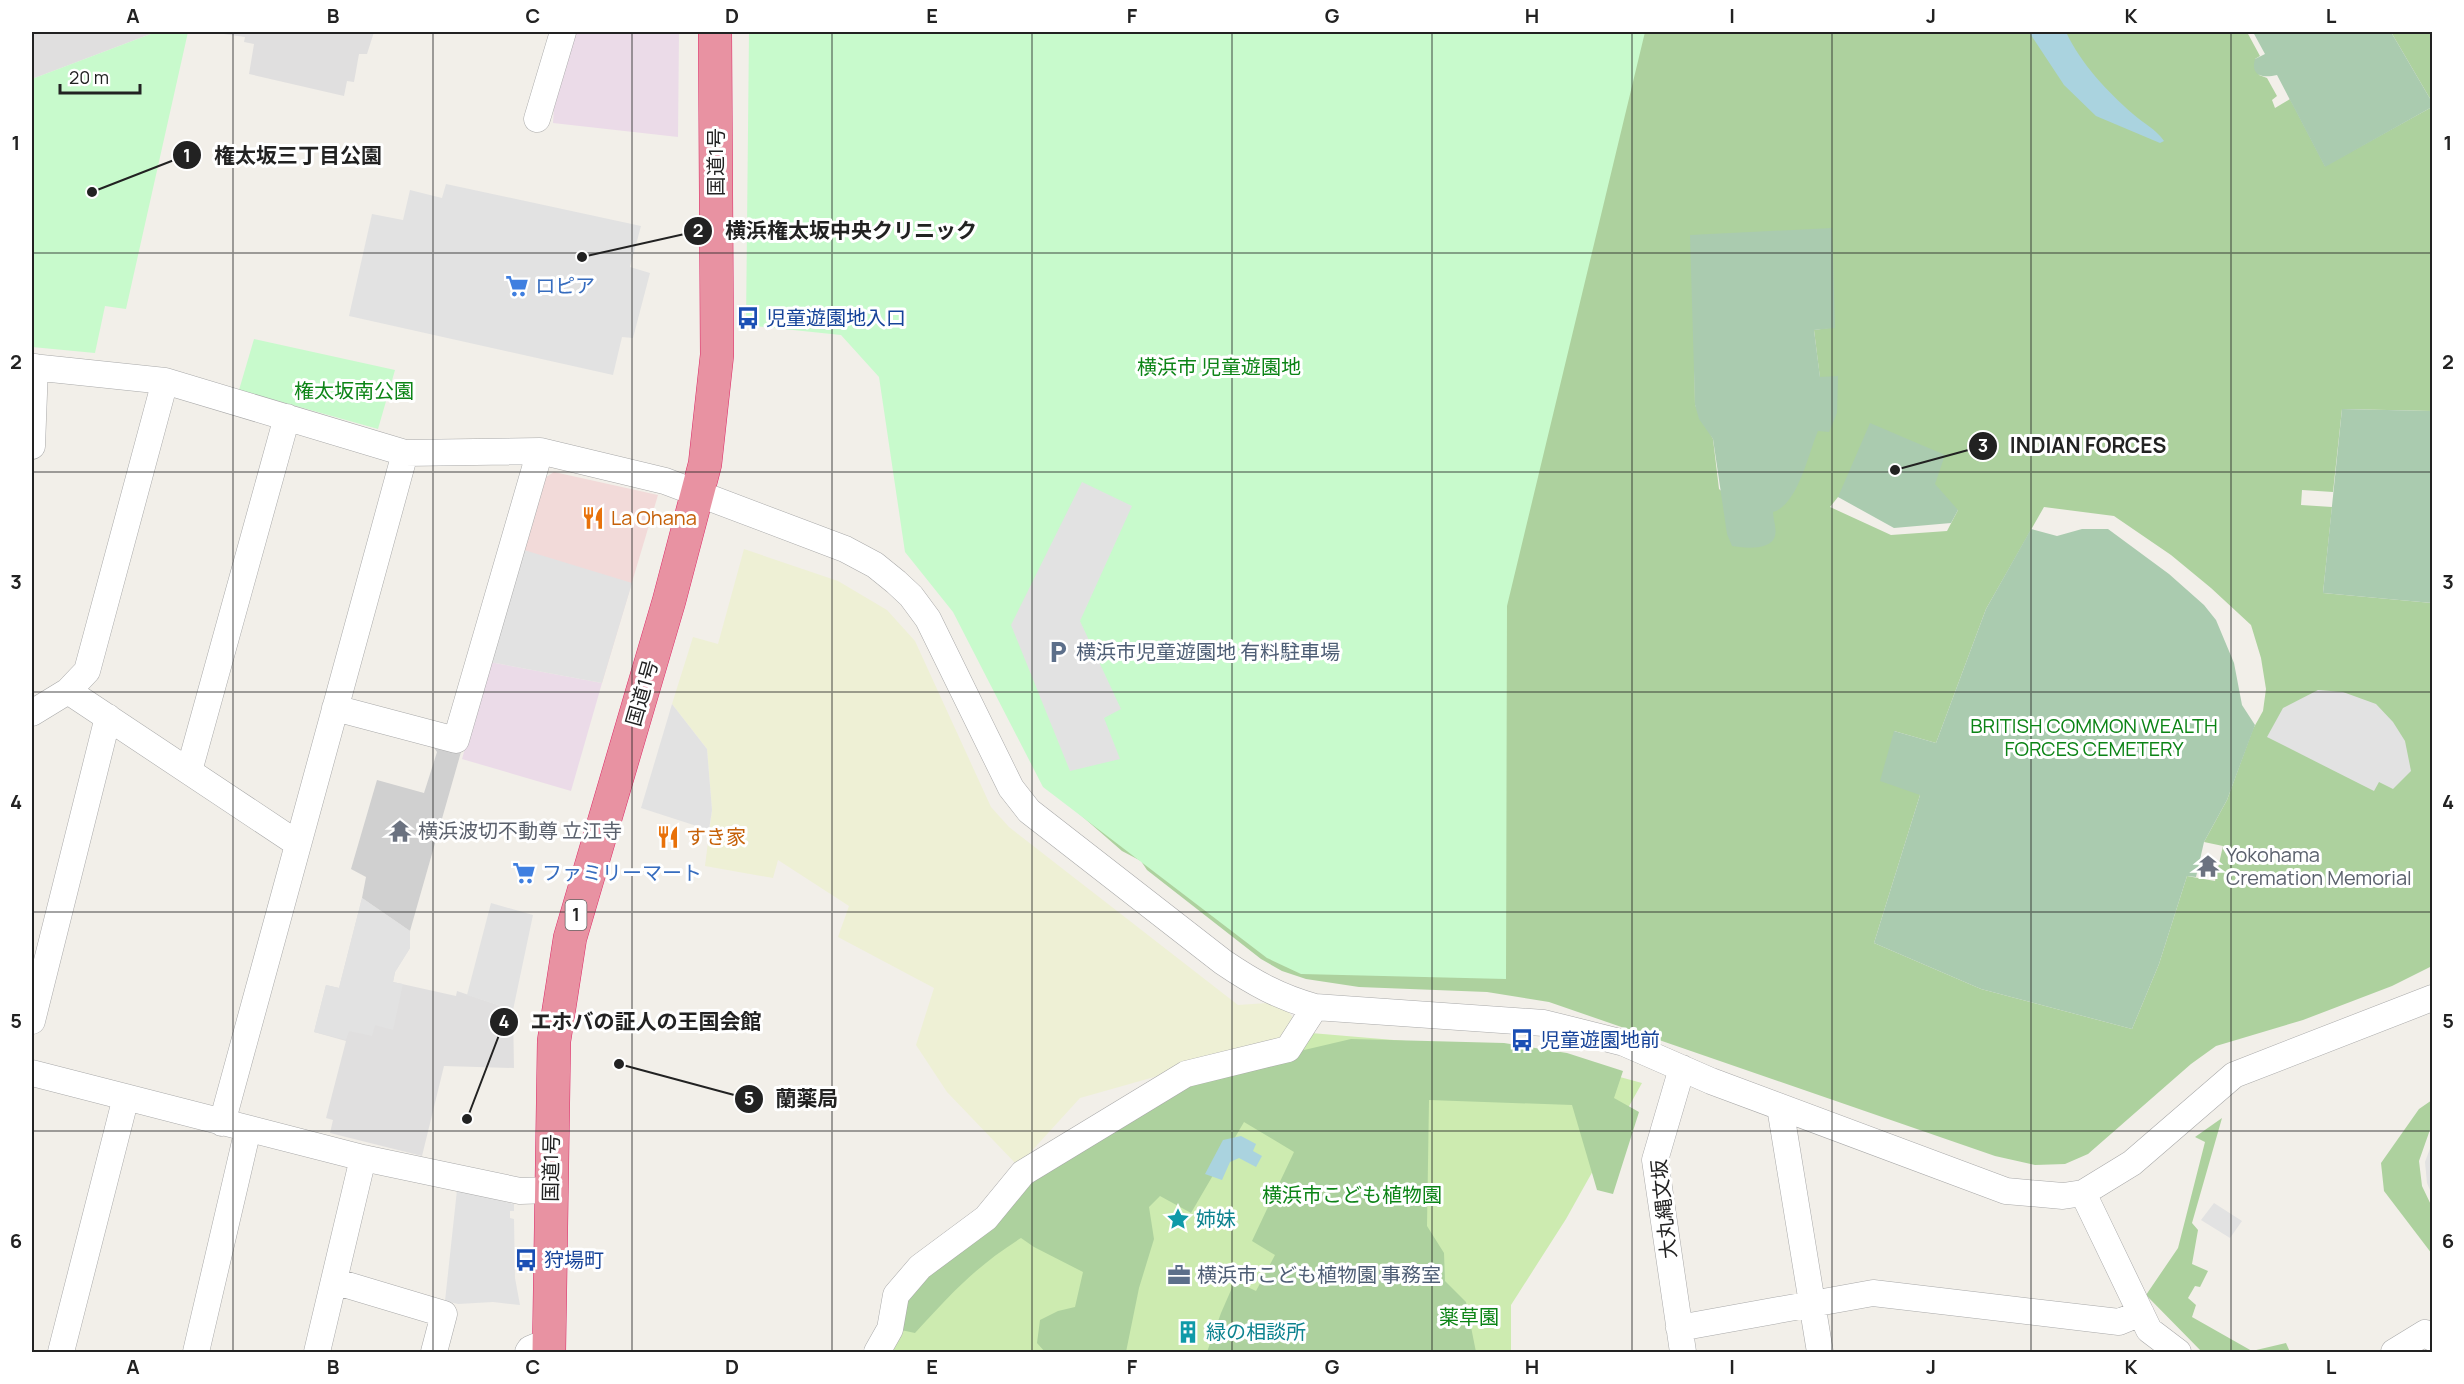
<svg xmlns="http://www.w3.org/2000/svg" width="2464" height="1384" font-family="Manrope,'Noto Sans JP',sans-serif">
  <rect width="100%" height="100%" fill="#f2efe9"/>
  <path fill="#e0dfdf" d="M32 32H156L32 79Z
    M210 32H374L367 54H359L354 82 347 81 344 96 249 74 254 44 244 42 245 37Z
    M362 898 410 931V948L395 972 393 982 456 996 457 991 513 1010 514 1068 444 1066 422 1156 330 1133 333 1120 326 1118 346 1041 314 1032 326 985 339 988Z"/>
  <path fill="#f2dad9" d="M554 472 658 495 602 683 524 550 543 479Z"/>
  <path fill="#ebdbe8" d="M573 32H679L678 137 553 123 555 91Z
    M490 662 602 683 571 791 462 759Z"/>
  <path fill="#d0d0d0" d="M432 745 461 752 410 931 362 898 366 877 351 869 377 780 424 793 437 752Z"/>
  <path fill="#eef0d5" d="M744 549 838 581 887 610 915 641 991 807 1009 827 1238 1005 1267 1003 1289 1012 1293 1018 1278 1042 1080 1098 1018 1166 947 1092 916 1045 934 988 838 937 849 906 778 860 773 878 705 866 712 810 707 749 672 704 693 637 718 644Z"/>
  <path fill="#cdebb0" d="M1311 1033 1524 1051 1642 1083 1566 1219 1511 1305V1352H891L901 1297Z"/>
  <path fill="#add19e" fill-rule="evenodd" d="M1509 32H2247L2260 56 2255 59 2259 75 2267 78 2277 96 2272 100 2275 108 2290 99 2325 166 2432 107V411L2342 409 2333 492 2302 490 2301 505 2332 507 2323 593 2432 603V966L2392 986 2303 1020 2216 1046 2191 1064 2088 1154 2065 1164 2035 1165 1995 1156 1549 1002 1487 992 1359 987 1306 979 1282 971 1261 959 1147 870 1141 861 1122 851 1045 784ZM1835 327 1814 330 1820 378 1834 377 1813 442 1772 512 1775 535 1719 489 1713 439 1695 405 1694 334ZM1838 497 1958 510 1947 531 1891 535 1830 507ZM2044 507 2114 516 2171 555 2211 588 2251 625 2261 658 2266 689 2263 711 2253 729 2227 800 2204 842 2223 846 2215 881 2187 876 2159 964 2132 1029 1981 989 1874 943 1920 795 1894 731 1936 743 1986 609Z
    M2391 32H2432V102Z
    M1351 1039 1504 1043 1567 1053 1623 1071 1614 1098 1639 1112 1613 1194 1597 1190 1572 1105 1429 1100 1427 1226 1444 1253 1445 1281 1466 1302 1476 1352H1207L1221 1313 1235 1281 1256 1291 1275 1255 1252 1241 1294 1152 1244 1122 1191 1213 1160 1196 1149 1207 1154 1239 1139 1288 1126 1352H1045L1037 1343 1040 1320 1058 1311 1075 1307 1083 1272 1034 1247 1021 1238C976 1266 951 1294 915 1333L901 1330 904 1298 1027 1175 1189 1077Z
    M2432 1100V1124L2419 1161 2422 1186 2432 1207V1254L2384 1191 2381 1163 2419 1109Z
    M2222 1118 2192 1223 2198 1230 2192 1264 2208 1271 2200 1287 2195 1286 2188 1298 2196 1305 2192 1317 2252 1351 2286 1343 2290 1352H2202L2146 1295 2178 1248 2205 1142 2195 1137Z"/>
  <path fill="#aacbaf" d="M2253 32H2391L2432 102V107L2325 167 2277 75C2264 78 2250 77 2255 59L2265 54Z
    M1832 228 1835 328 1814 330 1820 377 1838 376 1837 413 1829 432 1818 431C1808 454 1798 505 1773 512 1773 519 1777 529 1775 536 1771 551 1743 548 1732 546L1727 534 1713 439 1699 419 1695 405 1690 235Z
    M2342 409 2432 411V603L2323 593Z
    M1870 423 1945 455 1935 484 1958 510 1951 523 1894 528 1838 497Z
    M2031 529 2057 536 2082 529H2108L2169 574 2204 605 2216 620 2234 663 2242 705 2255 725 2227 800 2204 842 2196 877 2187 876 2159 964 2132 1029 1981 989 1874 943 1920 795 1880 781 1894 731 1936 743 1986 609Z"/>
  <path fill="#c8facc" d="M156 32H188L126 309 105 306 95 353 32 347V79Z
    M749 32H1645L1507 606 1506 979 1301 974 1267 958 1043 787 953 612 905 552 879 377 841 335 746 325Z
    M254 339 395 370 378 429 239 390Z"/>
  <path fill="#e2e2e2" d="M446 184 641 226 630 267 650 273 633 338 622 337 613 375 349 316 372 214 403 220 410 190 442 198Z
    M1082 482 1132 506 1080 621 1121 709 1104 718 1120 759 1070 771 1011 625Z
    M524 550 632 583 602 683 490 662Z
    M2318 690 2343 692 2376 704 2393 722 2405 741 2411 771 2393 789 2379 782 2374 791 2267 737 2283 708Z
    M672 704 707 749 712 810 709 830 641 808Z
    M362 898 410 931V948L395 972 393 982 403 984 393 1030 375 1025 372 1036 349 1031 346 1040 314 1032 326 985 339 988Z
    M491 903 533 915 513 1010 467 995Z
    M2432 1143V1195L2427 1183 2425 1162Z
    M457 1190 514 1204V1211H510V1218L514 1219 515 1278 520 1305 493 1302 458 1304 445 1301Z
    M2214 1203 2242 1221 2230 1238 2201 1220Z"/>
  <path fill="#aad3df" d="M2029 32H2066C2081 64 2107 91 2133 114 2144 124 2156 129 2164 141L2160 143 2096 116 2064 85Z
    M1241 1136 1256 1144 1253 1151 1262 1156 1256 1167 1239 1158 1230 1162 1222 1180 1205 1174 1223 1140Z"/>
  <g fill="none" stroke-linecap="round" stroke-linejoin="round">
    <g stroke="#a9a9a9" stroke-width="27">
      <path id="minor" d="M537 119 563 32
        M32 367 165 381 405 453 540 451 665 481 845 549 875 565 896 582 911 596 928 619 1011 788 1029 811 1223 962C1254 983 1279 997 1315 1007L1544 1023 1624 1043 1711 1081 2006 1191 2063 1196 2083 1193 2132 1163 2234 1075 2432 998
        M32 446 35 367
        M68 691 298 844
        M335 708 456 740 540 451
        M32 713 68 691 87 671 165 381
        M189 771 287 417
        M32 1021 108 717
        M1682 1068 1655 1160 1683 1352
        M32 1073 363 1158 520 1191 550 1190
        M1780 1107 1820 1352
        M222 1123 405 453
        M2083 1193 2149 1330 2178 1352
        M334 1281 444 1314 434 1352
        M1679 1328 1873 1293 2119 1322 2141 1313
        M61 1352 126 1097
        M196 1352 248 1129
        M317 1352 363 1158
        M528 1352 530 1349 549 1341
        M877 1352 890 1329 896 1295 920 1267 986 1218 1023 1173 1186 1074 1288 1049 1315 1007
        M2394 1352 2425 1333 2432 1338"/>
    </g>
    <g stroke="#dc2a67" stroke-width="34">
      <path id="highway" d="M549 1352 554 1041 570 938 669 601 705 464 717 355 715 32"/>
    </g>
    <use href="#minor" stroke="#fff" stroke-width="26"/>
    <use href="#highway" stroke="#e892a2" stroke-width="33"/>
  </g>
  <path fill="none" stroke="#222" stroke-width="1.5" stroke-opacity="0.55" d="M233 32V1352M433 32V1352M632 32V1352M832 32V1352M1032 32V1352M1232 32V1352M1432 32V1352M1632 32V1352M1832 32V1352M2031 32V1352M2231 32V1352M32 253H2432M32 472H2432M32 692H2432M32 912H2432M32 1131H2432"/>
  <defs>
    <g id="supermarket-bare" transform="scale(1.8)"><path d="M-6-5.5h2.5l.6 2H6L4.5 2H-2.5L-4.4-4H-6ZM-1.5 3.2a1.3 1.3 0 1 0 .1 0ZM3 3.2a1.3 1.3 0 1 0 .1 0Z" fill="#3f7fe0" stroke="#fff" stroke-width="2.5" paint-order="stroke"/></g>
    <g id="bus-bare" transform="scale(1.8)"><path d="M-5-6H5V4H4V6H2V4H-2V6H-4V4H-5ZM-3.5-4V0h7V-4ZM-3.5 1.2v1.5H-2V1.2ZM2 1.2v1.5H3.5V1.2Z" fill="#1a4fb4" stroke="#fff" stroke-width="2.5" paint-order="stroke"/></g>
    <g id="restaurant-bare" transform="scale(1.8)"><path d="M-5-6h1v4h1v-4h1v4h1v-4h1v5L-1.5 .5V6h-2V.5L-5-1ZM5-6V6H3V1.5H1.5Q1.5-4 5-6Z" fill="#e8710a" stroke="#fff" stroke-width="2.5" paint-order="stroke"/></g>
    <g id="parking-bare" transform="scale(1.8)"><path d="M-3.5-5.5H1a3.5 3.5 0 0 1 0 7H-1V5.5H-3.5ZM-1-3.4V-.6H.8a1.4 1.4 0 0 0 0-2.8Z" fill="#5c6f8a" stroke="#fff" stroke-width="2.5" paint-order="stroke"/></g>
    <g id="temple-bare" transform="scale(1.8)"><path d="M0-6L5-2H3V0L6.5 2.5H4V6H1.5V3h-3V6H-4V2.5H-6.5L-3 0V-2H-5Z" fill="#6b7280" stroke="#fff" stroke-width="2.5" paint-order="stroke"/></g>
    <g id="sight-bare" transform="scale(1.8)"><path d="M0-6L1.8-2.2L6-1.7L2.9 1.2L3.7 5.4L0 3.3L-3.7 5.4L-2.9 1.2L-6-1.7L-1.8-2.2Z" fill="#0f9aa8" stroke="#fff" stroke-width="2.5" paint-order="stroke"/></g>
    <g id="office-bare" transform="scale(1.8)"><path d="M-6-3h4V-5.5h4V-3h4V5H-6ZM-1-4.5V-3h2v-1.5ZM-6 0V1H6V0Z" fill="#5c6f8a" stroke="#fff" stroke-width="2.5" paint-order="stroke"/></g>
    <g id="building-bare" transform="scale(1.8)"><path d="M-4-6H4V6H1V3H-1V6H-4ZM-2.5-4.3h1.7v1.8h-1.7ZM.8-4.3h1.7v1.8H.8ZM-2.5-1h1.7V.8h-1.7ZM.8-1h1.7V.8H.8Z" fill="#0f9aa8" stroke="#fff" stroke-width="2.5" paint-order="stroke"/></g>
  </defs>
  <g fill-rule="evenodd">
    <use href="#supermarket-bare" x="517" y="286"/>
    <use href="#bus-bare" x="748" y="318"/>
    <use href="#restaurant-bare" x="593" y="518"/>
    <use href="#parking-bare" x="1058" y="652"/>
    <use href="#temple-bare" x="400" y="831"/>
    <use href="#restaurant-bare" x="668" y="837"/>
    <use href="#temple-bare" x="2208" y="866"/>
    <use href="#supermarket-bare" x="524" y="873"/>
    <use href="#bus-bare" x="1522" y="1040"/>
    <use href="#sight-bare" x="1178" y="1219"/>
    <use href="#bus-bare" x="526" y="1260"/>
    <use href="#office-bare" x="1179" y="1275"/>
    <use href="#building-bare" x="1188" y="1332"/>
  </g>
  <g text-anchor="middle" stroke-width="6" stroke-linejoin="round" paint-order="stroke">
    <rect fill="#fff" stroke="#646464" stroke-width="1.5" x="565.5" y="900" width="21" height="30" rx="4.5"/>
    <g font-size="18" font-weight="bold" fill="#222">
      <text x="576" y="921">1</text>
    </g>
    <g font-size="20" fill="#222" stroke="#fff">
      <text transform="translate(716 162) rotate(-90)" y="7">国道1号</text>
      <text transform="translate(642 693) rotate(-74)" y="7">国道1号</text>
      <text transform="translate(551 1168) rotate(-89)" y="7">国道1号</text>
      <text transform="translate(1664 1209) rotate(-96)" y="7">大丸縄文坂</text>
    </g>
    <g font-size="20" fill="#366cbe" stroke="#fff" text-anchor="start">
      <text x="535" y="293">ロピア</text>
      <text x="542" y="880">ファミリーマート</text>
    </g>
    <g font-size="20" fill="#164399" stroke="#fff" text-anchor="start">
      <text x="766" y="325">児童遊園地入口</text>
      <text x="1540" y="1047">児童遊園地前</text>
      <text x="544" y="1267">狩場町</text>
    </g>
    <g font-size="20" fill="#0c8416" stroke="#fff">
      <text x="1219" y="374">横浜市 児童遊園地</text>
      <text x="354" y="398">権太坂南公園</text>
      <text x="2094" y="733">BRITISH COMMON WEALTH<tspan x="2094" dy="23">FORCES CEMETERY</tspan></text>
      <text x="1352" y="1202">横浜市こども植物園</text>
      <text x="1469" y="1324">薬草園</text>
    </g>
    <g font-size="20" fill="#c56008" stroke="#fff" text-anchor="start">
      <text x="611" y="525">La Ohana</text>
      <text x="686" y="844">すき家</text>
    </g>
    <g font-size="20" fill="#4e5e75" stroke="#fff" text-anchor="start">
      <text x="1076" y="659">横浜市児童遊園地 有料駐車場</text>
      <text x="1197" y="1282">横浜市こども植物園 事務室</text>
    </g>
    <g font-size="20" fill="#5b616d" stroke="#fff" text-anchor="start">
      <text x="418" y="838">横浜波切不動尊 立江寺</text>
      <text x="2226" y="862">Yokohama<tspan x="2226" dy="23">Cremation Memorial</tspan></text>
    </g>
    <g font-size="20" fill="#0d838f" stroke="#fff" text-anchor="start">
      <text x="1196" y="1226">姉妹</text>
      <text x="1206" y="1339">緑の相談所</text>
    </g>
  </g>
  <path fill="none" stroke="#222" stroke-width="2" d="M92 192L187 155M582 257L698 231M1895 470L1983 446M467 1119L504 1022M619 1064L749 1099"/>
  <g fill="#222" stroke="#fff" stroke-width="2">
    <circle cx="92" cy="192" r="6"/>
    <circle cx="582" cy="257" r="6"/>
    <circle cx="1895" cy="470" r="6"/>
    <circle cx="467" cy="1119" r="6"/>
    <circle cx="619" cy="1064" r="6"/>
    <circle cx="187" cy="155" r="15"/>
    <circle cx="698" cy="231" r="15"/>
    <circle cx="1983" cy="446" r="15"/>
    <circle cx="504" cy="1022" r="15"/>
    <circle cx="749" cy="1099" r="15"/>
  </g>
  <g font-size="18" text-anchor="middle" font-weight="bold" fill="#fff">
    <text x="187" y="162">1</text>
    <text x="698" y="237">2</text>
    <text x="1983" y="452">3</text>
    <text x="504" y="1028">4</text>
    <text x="749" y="1105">5</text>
  </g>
  <g font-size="21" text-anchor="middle" font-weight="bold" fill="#222" stroke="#fff" stroke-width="6" stroke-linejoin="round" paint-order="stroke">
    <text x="298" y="163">権太坂三丁目公園</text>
    <text x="851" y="238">横浜権太坂中央クリニック</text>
    <text x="2088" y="453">INDIAN FORCES</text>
    <text x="646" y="1029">エホバの証人の王国会館</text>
    <text x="807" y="1106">蘭薬局</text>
  </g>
  <rect width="2464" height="1384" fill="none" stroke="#ffffff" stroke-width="66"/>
  <path d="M60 84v9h80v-9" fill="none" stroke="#222222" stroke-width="3"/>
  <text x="69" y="84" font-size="18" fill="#222222" stroke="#ffffff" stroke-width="4.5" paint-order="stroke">20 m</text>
  <rect x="33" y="33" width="2398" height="1318" fill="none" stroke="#222" stroke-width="2"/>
  <g font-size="20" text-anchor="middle" font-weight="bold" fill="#222">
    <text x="133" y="23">A</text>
    <text x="333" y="23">B</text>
    <text x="533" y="23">C</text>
    <text x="732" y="23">D</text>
    <text x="932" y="23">E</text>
    <text x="1132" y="23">F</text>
    <text x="1332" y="23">G</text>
    <text x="1532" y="23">H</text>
    <text x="1732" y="23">I</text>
    <text x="1931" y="23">J</text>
    <text x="2131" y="23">K</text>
    <text x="2331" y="23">L</text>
    <text x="16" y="150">1</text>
    <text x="2448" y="150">1</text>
    <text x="16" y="369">2</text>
    <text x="2448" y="369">2</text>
    <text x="16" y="589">3</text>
    <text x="2448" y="589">3</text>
    <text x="16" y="809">4</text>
    <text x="2448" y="809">4</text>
    <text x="16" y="1028">5</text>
    <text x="2448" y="1028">5</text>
    <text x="16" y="1248">6</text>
    <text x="2448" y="1248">6</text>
    <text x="133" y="1374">A</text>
    <text x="333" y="1374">B</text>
    <text x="533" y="1374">C</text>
    <text x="732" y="1374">D</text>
    <text x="932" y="1374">E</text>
    <text x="1132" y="1374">F</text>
    <text x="1332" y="1374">G</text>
    <text x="1532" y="1374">H</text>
    <text x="1732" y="1374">I</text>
    <text x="1931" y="1374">J</text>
    <text x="2131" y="1374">K</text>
    <text x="2331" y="1374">L</text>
  </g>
</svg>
